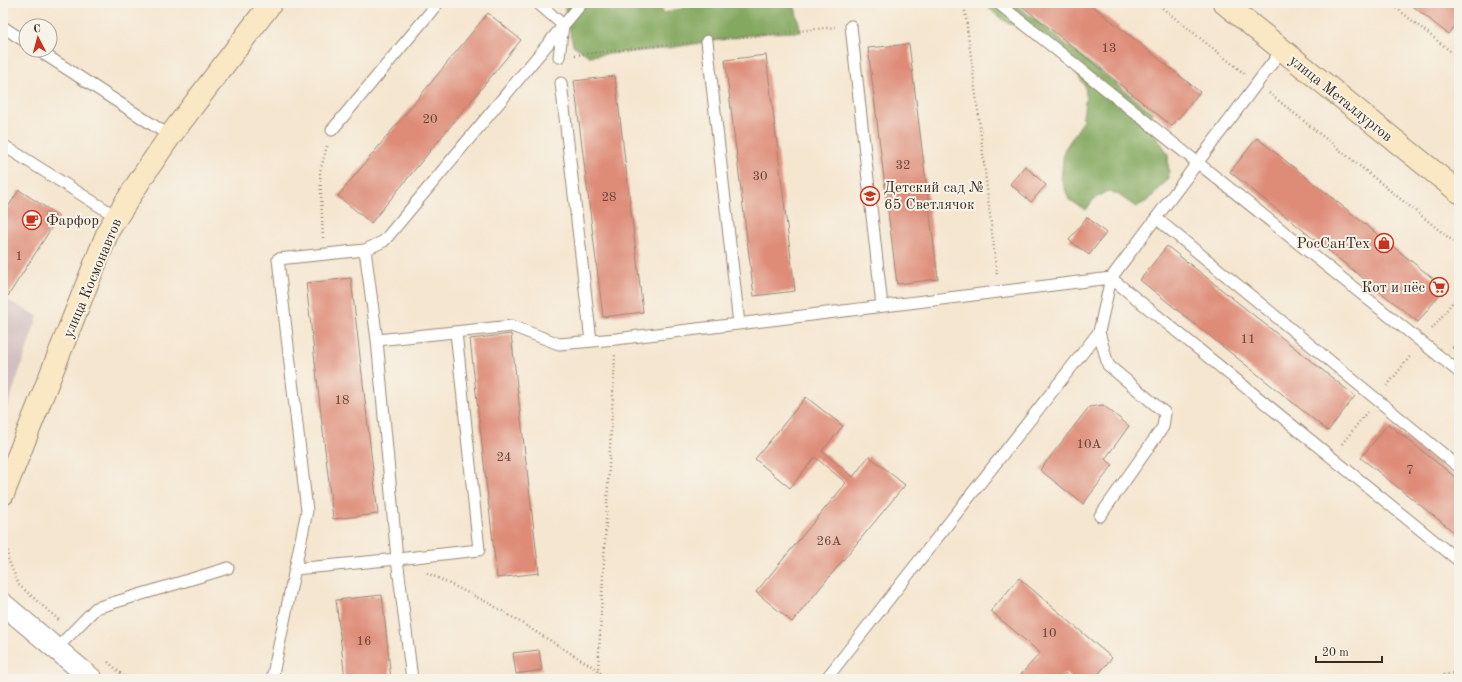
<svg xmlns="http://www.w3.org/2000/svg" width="1462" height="682" font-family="'Old Standard TT',serif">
  <rect width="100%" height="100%" fill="#f7f3e8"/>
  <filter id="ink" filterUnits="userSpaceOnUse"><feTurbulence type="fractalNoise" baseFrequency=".025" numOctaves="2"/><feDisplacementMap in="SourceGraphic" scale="8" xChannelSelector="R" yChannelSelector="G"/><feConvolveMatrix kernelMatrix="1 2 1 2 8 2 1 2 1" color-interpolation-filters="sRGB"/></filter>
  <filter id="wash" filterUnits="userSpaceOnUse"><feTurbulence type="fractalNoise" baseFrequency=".012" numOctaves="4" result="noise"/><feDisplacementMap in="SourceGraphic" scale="16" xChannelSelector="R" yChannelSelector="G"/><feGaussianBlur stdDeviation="0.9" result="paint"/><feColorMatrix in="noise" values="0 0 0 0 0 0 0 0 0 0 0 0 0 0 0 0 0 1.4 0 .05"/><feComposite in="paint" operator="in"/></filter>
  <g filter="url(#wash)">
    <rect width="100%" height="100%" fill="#f5e6d0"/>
    <path fill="#d2bfc0" d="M3 298 38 316 3 420Z"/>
    <path fill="#83a85e" stroke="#5f693e" d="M566 3H656L665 13 701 3H794L801 32 765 33 669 48 589 56 573 45 565 9Z
      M983 3H1014L1153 113 1147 125 1159 140 1168 154 1169 178 1149 200 1136 207 1117 194 1107 191 1093 200 1086 210 1069 200 1061 179 1064 150 1082 123 1086 95 1085 86 1069 63 1047 43 1001 19Z"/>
    <g id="blocks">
      <path fill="#de8c78" d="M1018 3H1089L1200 92 1172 126Z
        M1409 3H1459V21L1448 34Z
        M488 13 521 40 371 223 338 196Z
        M909 44 938 279 897 284 868 48Z
        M766 55 795 291 754 296 725 60Z
        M615 76 643 312 603 317 574 81Z
        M1257 138 1445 288 1418 322 1230 172Z
        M1025 166 1046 185 1031 202 1010 184Z
        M19 190 59 216 8 296 3 293V215Z
        M1087 217 1106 233 1089 255 1069 240Z
        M1167 246 1355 396 1328 431 1140 280Z
        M351 278 378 514 333 519 306 283Z
        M511 334 539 573 497 578 470 339Z
        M1459 340V353L1452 348Z
        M806 397 843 426 822 451 853 477 869 456 905 485 792 622 756 592 846 483 815 457 790 488 755 459Z
        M1103 405 1129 426 1105 459 1113 465 1083 504 1040 470 1089 407Z
        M1388 424 1459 480V536L1361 458Z
        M1019 578 1112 658 1094 679H1071L1065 673 1060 679H1017L1040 653 991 611Z
        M382 595 391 679H345L336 600Z
        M539 650 542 670 516 674 513 653Z"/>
    </g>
  </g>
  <g filter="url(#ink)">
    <use href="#blocks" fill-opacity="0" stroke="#988877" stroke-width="1"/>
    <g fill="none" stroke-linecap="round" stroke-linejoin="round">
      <g stroke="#988877" stroke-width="13">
        <path id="lane" d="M538 3 563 25 559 57
          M998 3 1459 372
          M851 26 882 306
          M3 27 26 42
          M707 41 739 324
          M38 50 170 136
          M561 83 591 341
          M332 130 438 3
          M3 145 117 217
          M1156 218 1459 467
          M456 332 479 550 397 559 377 340 512 326 559 344 616 339 1111 278 1282 50
          M1099 332 1108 365 1165 413 1163 427 1100 516
          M377 340 365 250 384 241 582 3
          M295 569 397 559 412 679
          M56 649 96 608 228 568
          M272 679 307 511 278 259 365 250
          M826 679 1099 332 1111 278 1459 561"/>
      </g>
      <g stroke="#988877" stroke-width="23">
        <path id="street" d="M3 604 92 679"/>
      </g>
      <g stroke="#988877" stroke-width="24">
        <path id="secondary" d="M1224 3 1459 192
          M3 494 109 229 142 177 170 136 271 3"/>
      </g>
      <path stroke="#988877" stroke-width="2.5" stroke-dasharray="1 3" stroke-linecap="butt" d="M964 3 979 119 997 276
        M1156 3 1245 74
        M1390 3 1459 58
        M723 39 835 27
        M575 55 692 42
        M1269 93 1459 246
        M323 238 320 172 327 146
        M1432 329 1459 294
        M1387 386 1411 355
        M1342 444 1367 412
        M7 515 6 519 8 559 19 585 60 621
        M427 573 489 603 598 670 605 679
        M108 662 127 679
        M594 679 598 670 615 355
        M1424 679 1459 672"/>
      <use href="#lane" stroke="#fff" stroke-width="11"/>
      <use href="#street" stroke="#fff" stroke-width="21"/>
      <use href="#secondary" stroke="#fae7c3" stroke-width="22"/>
    </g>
  </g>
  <defs>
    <g id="school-ring" transform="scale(1)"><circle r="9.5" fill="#f7f3e8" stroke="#c8321e" stroke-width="1.5"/><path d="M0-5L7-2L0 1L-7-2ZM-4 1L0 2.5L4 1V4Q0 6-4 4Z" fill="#c8321e"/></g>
    <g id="cafe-ring" transform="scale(1)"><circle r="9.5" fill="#f7f3e8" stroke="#c8321e" stroke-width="1.5"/><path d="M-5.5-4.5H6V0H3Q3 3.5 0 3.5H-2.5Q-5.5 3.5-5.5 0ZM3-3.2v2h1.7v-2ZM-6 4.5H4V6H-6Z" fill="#c8321e"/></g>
    <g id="shop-ring" transform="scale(1)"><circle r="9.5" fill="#f7f3e8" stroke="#c8321e" stroke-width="1.5"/><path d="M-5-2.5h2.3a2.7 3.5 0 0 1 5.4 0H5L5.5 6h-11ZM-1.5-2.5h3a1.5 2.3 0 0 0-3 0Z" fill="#c8321e"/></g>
    <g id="supermarket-ring" transform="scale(1)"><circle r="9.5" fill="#f7f3e8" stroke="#c8321e" stroke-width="1.5"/><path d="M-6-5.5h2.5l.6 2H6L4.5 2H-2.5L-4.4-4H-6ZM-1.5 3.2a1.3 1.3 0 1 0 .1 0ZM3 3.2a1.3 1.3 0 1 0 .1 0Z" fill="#c8321e"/></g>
  </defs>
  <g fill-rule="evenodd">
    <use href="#school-ring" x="870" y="196"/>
    <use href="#cafe-ring" x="32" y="220"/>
    <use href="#shop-ring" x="1384" y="243"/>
    <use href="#supermarket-ring" x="1439" y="287"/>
  </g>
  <g text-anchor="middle" stroke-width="4" stroke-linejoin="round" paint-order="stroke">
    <g font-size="13" fill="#644234">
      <text x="1109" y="52">13</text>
      <text x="430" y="123">20</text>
      <text x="903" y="169">32</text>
      <text x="760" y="180">30</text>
      <text x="609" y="201">28</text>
      <text x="19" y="260">1</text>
      <text x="1248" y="343">11</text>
      <text x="342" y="404">18</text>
      <text x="1089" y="448">10А</text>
      <text x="504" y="461">24</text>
      <text x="1410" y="474">7</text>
      <text x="829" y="545">26А</text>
      <text x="1049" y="637">10</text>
      <text x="364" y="645">16</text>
    </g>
    <g font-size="15" fill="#3b2a1e" stroke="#f7f3e8">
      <text transform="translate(1341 98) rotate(39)" y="5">улица Металлургов</text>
      <text transform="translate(92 278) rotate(-67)" y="5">улица Космонавтов</text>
    </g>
    <g font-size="15" fill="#3b2a1e" stroke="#f7f3e8" text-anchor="start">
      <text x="884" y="192">Детский сад №<tspan x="884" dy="17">65 Светлячок</tspan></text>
      <text x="46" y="225">Фарфор</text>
      <text x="1370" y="248" text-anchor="end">РосСанТех</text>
      <text x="1425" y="292" text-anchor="end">Кот и пёс</text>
    </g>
  </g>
  <rect width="1462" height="682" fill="none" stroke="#f7f3e8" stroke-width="16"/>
  <g transform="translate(38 38) rotate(354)"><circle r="19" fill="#f7f3e8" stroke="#aca397"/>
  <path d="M0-3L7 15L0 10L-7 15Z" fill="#c8321e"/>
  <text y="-6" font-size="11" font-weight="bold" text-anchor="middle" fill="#3b2a1e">С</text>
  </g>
  <path d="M1316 656v6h66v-6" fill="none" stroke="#3b2a1e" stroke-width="2"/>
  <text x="1322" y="656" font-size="12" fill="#3b2a1e" stroke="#f7f3e8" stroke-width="3" paint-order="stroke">20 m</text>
</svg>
